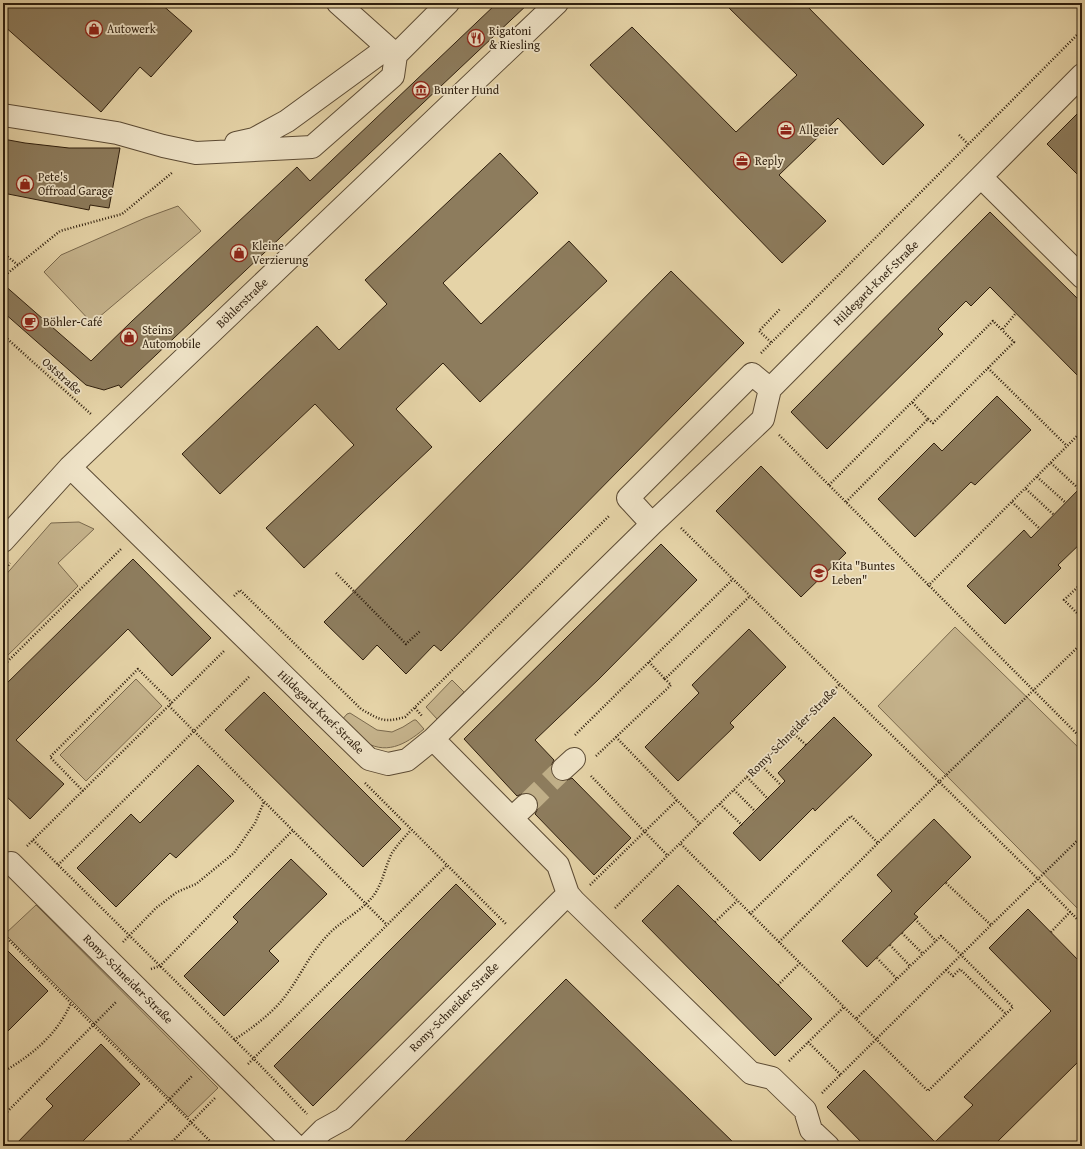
<svg xmlns="http://www.w3.org/2000/svg" width="1085" height="1149" font-family="'Gentium Book Plus',serif">
  <rect width="100%" height="100%" fill="#e5d3a7"/>
  <filter id="stains"><feTurbulence type="fractalNoise" baseFrequency=".005" numOctaves="4"/><feColorMatrix values="0 0 0 0 .2 0 0 0 0 .09 0 0 0 0 .02 0 0 0 .5 -.17"/></filter>
  <radialGradient id="worn" r=".72"><stop offset=".6" stop-color="#630" stop-opacity="0"/><stop offset="1" stop-color="#630" stop-opacity=".3"/></radialGradient>
  <path fill="#c6b48d" stroke="#7a694d" d="M178 206 201 231 92 323 44 272 61 255 145 218Z
    M79 522 94 529 58 563 78 586 3 660V578L51 523Z
    M955 627 1082 751V913L878 706Z
    M136 679 162 706 86 781 60 755Z
    M452 680 464 692 437 719 426 707Z
    M350 713 377 730 392 732 403 727 414 720H416L424 729C405 745 385 756 362 740 354 735 347 728 340 722L347 714Z
    M36 905 218 1088 188 1117 5 934Z"/>
  <path fill="#8d7c5d" stroke="#2e1e0d" d="M3 3H160L192 31 151 77 140 67 101 112 3 25Z
    M497 3H529L121 388 119 385 104 390 86 385 3 312V284L91 361 132 321 297 167 310 181Z
    M724 3H804L924 125 883 165 838 118 779 175 826 221 782 263 590 65 632 27 736 132 797 75Z
    M1082 109V179L1047 144Z
    M3 139 25 143 69 148H120L109 208 90 205 89 210 3 193Z
    M500 153 538 193 443 283 481 324 569 241 607 281 480 402 443 363 396 409 432 447 304 568 266 528 354 445 315 404 220 494 182 454 317 326 339 350 387 304 365 280Z
    M990 212 1082 303V380L990 287 971 306 966 301 938 329 943 334 827 449 791 412Z
    M671 271 744 343 441 651 434 645 406 674 377 645 363 660 324 622Z
    M997 396 1031 430 975 485 971 482 915 537 878 499 934 443 942 451Z
    M761 466 846 553 801 597 716 511Z
    M1082 486V542L1058 565 1061 568 1005 624 967 586 1024 530 1031 538Z
    M661 544 697 580 599 679 535 740 554 760 551 766V771L554 778 560 781H565L572 778 631 838 594 875 535 814 538 808V803L535 796 530 793H524L517 796 464 739Z
    M133 559 211 638 172 676 128 629 68 688 16 740 64 784 30 819 3 793V687Z
    M749 629 786 667 730 723 734 727 678 781 645 747 699 693 692 685Z
    M264 692 401 829 363 867 225 730Z
    M834 717 872 755 815 811 813 808 760 861 733 833 785 781 778 773Z
    M198 765 234 801 176 858 170 853 116 907 77 868 131 814 140 823Z
    M934 819 971 857 914 914 918 917 867 967 842 941 892 891 877 875Z
    M291 859 327 894 269 951 279 961 224 1016 184 976 238 922 233 917Z
    M456 884 496 924 313 1106 274 1066Z
    M678 885 812 1019 775 1056 642 921Z
    M1028 909 1082 964V1058L993 1146H865L827 1107 864 1070 935 1142 973 1105 964 1097 1051 1011 989 948Z
    M3 946 48 991 3 1036Z
    M566 979 737 1146H400Z
    M101 1044 140 1084 78 1146H14L53 1106 46 1099Z"/>
  <g fill="none" stroke-linecap="round" stroke-linejoin="round">
    <path stroke="#c0af88" stroke-width="22" stroke-dasharray="22 11" stroke-linecap="butt" d="M526 805 563 769"/>
    <g stroke="#5c4b34" stroke-width="24">
      <path id="minor" d="M338 3 396 55 448 3
        M3 115 117 133 163 146 196 153 312 147 393 76 396 55
        M236 143 254 139 287 121 387 48
        M981 177 1082 277
        M770 389 1082 75
        M70 467 369 759 388 764 407 760 433 739 652 524 763 419 770 389 752 374 628 498 652 524
        M3 541 70 467 557 3
        M433 739 558 865 568 894 574 901 751 1073 772 1078 805 1110 811 1130 828 1146
        M563 769 574 759
        M512 818 526 805
        M11 863 296 1146
        M307 1146 323 1130 343 1119 568 894"/>
    </g>
    <path stroke="#2e1e0d" stroke-width="2.5" stroke-dasharray="1 2" stroke-linecap="butt" d="M959 135 968 144
      M3 253 18 265
      M3 277 60 231 122 214 173 172
      M3 335 92 415
      M771 342 759 331 780 309
      M761 353 1082 30
      M988 368 1067 446
      M928 419 933 423 1014 342 1002 330
      M779 435 1082 739
      M1051 463 1079 489
      M1037 477 1066 503
      M829 485 993 321 1002 330 1016 313
      M1026 489 1054 515
      M846 502 928 419 912 402
      M1012 502 1040 529
      M681 528 1038 879 1082 924
      M3 573 10 563
      M336 573 406 644 420 631
      M1082 583 1064 600 1082 618
      M928 586 1082 431
      M234 596 240 590 361 709C380 720 384 723 405 717L610 515
      M649 662 665 679
      M3 666 121 549
      M169 706 387 925
      M415 708 422 716
      M792 732 806 745
      M575 735 733 579
      M616 737 700 824
      M596 756 671 685 665 679 750 596
      M760 764 781 785
      M591 776 668 856
      M747 777 768 799
      M365 783 506 924
      M734 790 755 811
      M83 791 50 757 138 669 172 703
      M720 804 742 825
      M33 840 253 1058 307 1114
      M681 844 856 1019
      M27 846 224 651
      M58 865 250 676
      M946 883 991 925
      M590 885 677 800
      M615 908 840 684
      M750 914 851 816 878 843
      M915 919 936 941
      M715 922 737 901
      M1051 932 1070 912
      M902 933 923 954
      M3 934 71 1003 215 1146
      M123 942 156 908 177 892 196 884 234 853 255 823 264 802
      M779 942 939 782 1082 643
      M890 945 910 966
      M877 958 897 979
      M151 969 160 966 293 830
      M946 970 953 976 960 969 1006 1014
      M778 985 800 963
      M234 1040C252 1028 270 1015 283 999 299 979 309 955 326 937 340 921 361 912 374 895 383 882 385 867 392 853 397 845 405 837 411 830
      M808 1042 841 1075
      M789 1061 844 1007
      M248 1064 447 865
      M3 1072C32 1055 57 1035 71 1003
      M822 1093 961 955 1013 1007 1006 1014 928 1091 856 1019 941 936 961 955 991 925 1082 836
      M3 1116 117 1001
      M124 1146 192 1076
      M168 1146 215 1098"/>
    <use href="#minor" stroke="#eee2c6" stroke-width="22"/>
  </g>
  <defs>
    <g id="shop-ring" transform="scale(0.9)"><circle r="9.5" fill="#eee2c6" stroke="#8f2418" stroke-width="1.5"/><path d="M-5-2.5h2.3a2.7 3.5 0 0 1 5.4 0H5L5.5 6h-11ZM-1.5-2.5h3a1.5 2.3 0 0 0-3 0Z" fill="#8f2418"/></g>
    <g id="restaurant-ring" transform="scale(0.9)"><circle r="9.5" fill="#eee2c6" stroke="#8f2418" stroke-width="1.5"/><path d="M-5-6h1v4h1v-4h1v4h1v-4h1v5L-1.5 .5V6h-2V.5L-5-1ZM5-6V6H3V1.5H1.5Q1.5-4 5-6Z" fill="#8f2418"/></g>
    <g id="museum-ring" transform="scale(0.9)"><circle r="9.5" fill="#eee2c6" stroke="#8f2418" stroke-width="1.5"/><path d="M0-6L6-3V-2H-6V-3ZM-5-1h2V3h-2ZM-1-1h2V3h-2ZM3-1h2V3H3ZM-6 4H6V6H-6Z" fill="#8f2418"/></g>
    <g id="office-ring" transform="scale(0.9)"><circle r="9.5" fill="#eee2c6" stroke="#8f2418" stroke-width="1.5"/><path d="M-6-3h4V-5.5h4V-3h4V5H-6ZM-1-4.5V-3h2v-1.5ZM-6 0V1H6V0Z" fill="#8f2418"/></g>
    <g id="cafe-ring" transform="scale(0.9)"><circle r="9.5" fill="#eee2c6" stroke="#8f2418" stroke-width="1.5"/><path d="M-5.5-4.5H6V0H3Q3 3.5 0 3.5H-2.5Q-5.5 3.5-5.5 0ZM3-3.2v2h1.7v-2ZM-6 4.5H4V6H-6Z" fill="#8f2418"/></g>
    <g id="school-ring" transform="scale(0.9)"><circle r="9.5" fill="#eee2c6" stroke="#8f2418" stroke-width="1.5"/><path d="M0-5L7-2L0 1L-7-2ZM-4 1L0 2.5L4 1V4Q0 6-4 4Z" fill="#8f2418"/></g>
  </defs>
  <g fill-rule="evenodd">
    <use href="#shop-ring" x="94" y="29"/>
    <use href="#restaurant-ring" x="476" y="38"/>
    <use href="#museum-ring" x="421" y="90"/>
    <use href="#office-ring" x="786" y="130"/>
    <use href="#office-ring" x="742" y="161"/>
    <use href="#shop-ring" x="25" y="184"/>
    <use href="#shop-ring" x="239" y="253"/>
    <use href="#cafe-ring" x="30" y="322"/>
    <use href="#shop-ring" x="129" y="337"/>
    <use href="#school-ring" x="819" y="573"/>
  </g>
  <g text-anchor="middle" stroke-width="3.5" stroke-linejoin="round" paint-order="stroke">
    <g font-size="12" fill="#2e1e0d" stroke="#eee2c6" text-anchor="start">
      <text x="107" y="33">Autowerk</text>
      <text x="489" y="35">Rigatoni<tspan x="489" dy="14">&amp; Riesling</tspan></text>
      <text x="434" y="94">Bunter Hund</text>
      <text x="799" y="134">Allgeier</text>
      <text x="755" y="165">Reply</text>
      <text x="38" y="181">Pete's<tspan x="38" dy="14">Offroad Garage</tspan></text>
      <text x="252" y="250">Kleine<tspan x="252" dy="14">Verzierung</tspan></text>
      <text x="43" y="326">Böhler-Café</text>
      <text x="142" y="334">Steins<tspan x="142" dy="14">Automobile</tspan></text>
      <text x="832" y="570">Kita "Buntes<tspan x="832" dy="14">Leben"</tspan></text>
    </g>
    <g font-size="12" fill="#2e1e0d" stroke="#eee2c6">
      <text transform="translate(876 283) rotate(-45)" y="4">Hildegard-Knef-Straße</text>
      <text transform="translate(242 303) rotate(-44)" y="4">Böhlerstraße</text>
      <text transform="translate(62 376) rotate(42)" y="4">Oststraße</text>
      <text transform="translate(321 712) rotate(44)" y="4">Hildegard-Knef-Straße</text>
      <text transform="translate(792 732) rotate(-45)" y="4">Romy-Schneider-Straße</text>
      <text transform="translate(128 979) rotate(45)" y="4">Romy-Schneider-Straße</text>
      <text transform="translate(454 1007) rotate(-45)" y="4">Romy-Schneider-Straße</text>
    </g>
  </g>
  <rect width="1085" height="1149" fill="none" stroke="#e5d3a7" stroke-width="16"/>
  <rect x="4" y="4" width="1077" height="1141" fill="none" stroke="#2e1e0d" stroke-width="2"/>
  <rect x="8" y="8" width="1069" height="1133" fill="none" stroke="#2e1e0d"/>
  <rect width="100%" height="100%" filter="url(#stains)"/>
  <rect width="100%" height="100%" fill="url(#worn)"/>
</svg>
